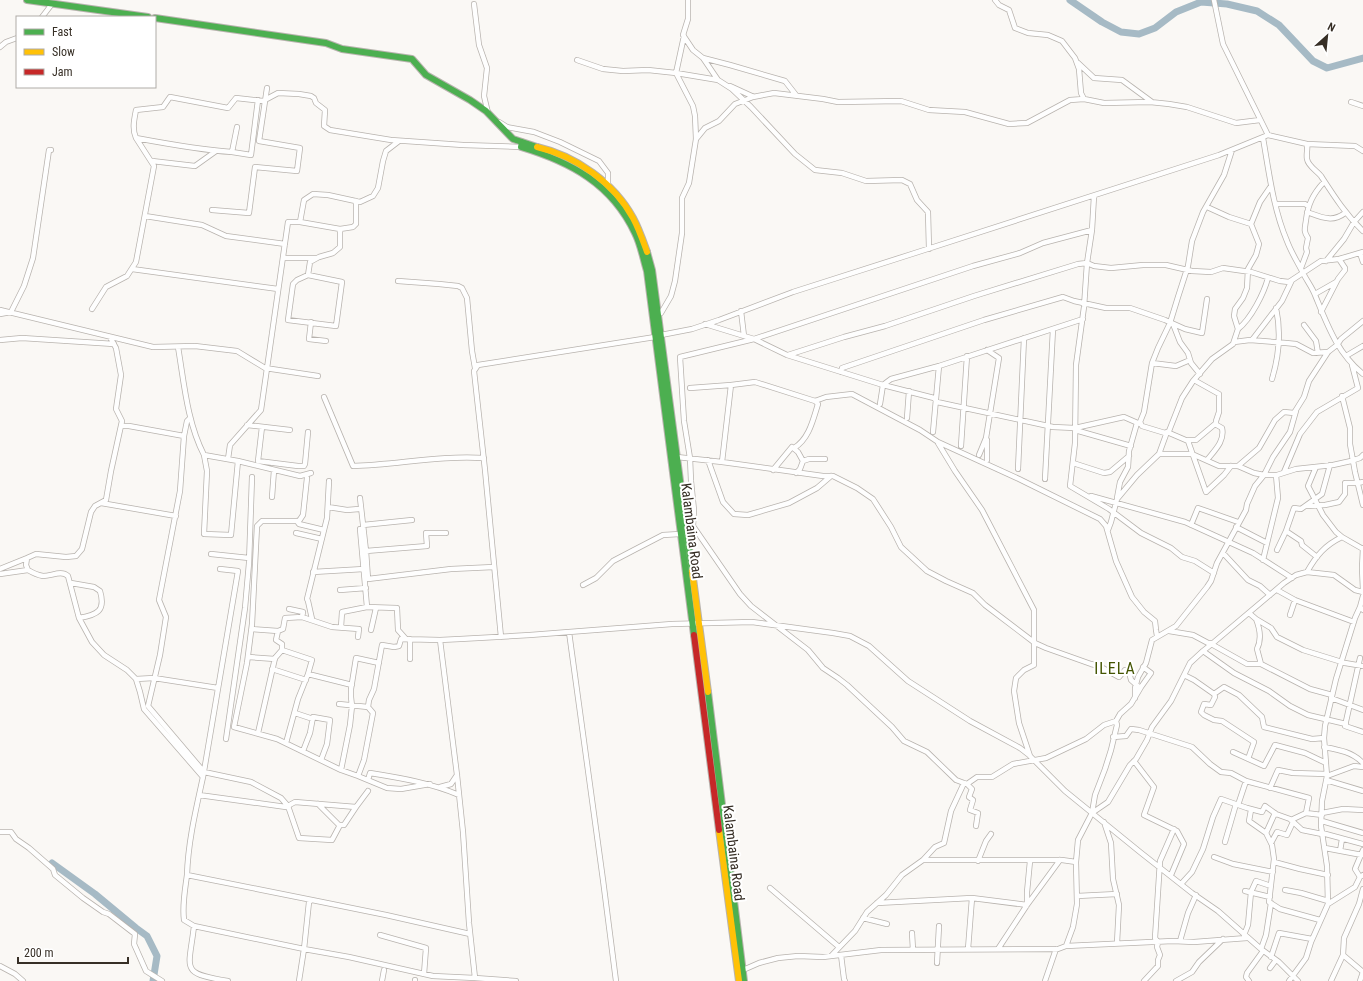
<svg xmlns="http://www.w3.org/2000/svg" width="1363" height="981" font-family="'Roboto Condensed',sans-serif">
  <rect width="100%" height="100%" fill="#faf8f5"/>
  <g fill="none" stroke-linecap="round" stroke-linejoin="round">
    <path stroke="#a6bac5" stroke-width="7" d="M1070 0 1102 22 1121 32 1139 34 1155 28 1176 12 1201 2 1227 4 1257 11 1279 25 1313 61 1327 68 1363 58
      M52 863 95 894 136 928 147 936 157 956 153 981"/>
    <g stroke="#b8b3ae" stroke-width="6">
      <path id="street" d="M688 0V19L683 35 693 50 703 58 718 80 732 89 751 107 795 154 815 170 842 173 866 181 902 180 910 184 917 200 928 212 929 249
        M995 0 999 5 1009 10 1015 28 1028 33 1048 35 1062 41 1075 58 1079 69 1081 93 1084 99
        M1214 0 1223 44 1268 135
        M474 4 479 45 487 68 484 96 488 113
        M42 17 52 4
        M684 36 676 73 718 80
        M0 47 6 42 17 38
        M703 58 730 65 785 81 796 95
        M577 60 603 69 623 71 648 70 676 73 693 106 695 116 696 139 689 183 682 198V233L675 281 671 296 661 313 656 314
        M1078 63 1094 78 1122 80 1152 102
        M730 86 754 97
        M1351 102 1363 106
        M499 122 507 127 534 132 560 142 599 161 608 173V185
        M237 127 232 152C200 150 168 144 136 138 132 129 134 120 136 110L163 107 170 97 228 108 236 98 263 101 278 93 299 94 311 96 314 98 316 103 325 110 324 126 330 130 391 140 463 145 521 147
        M1263 138C1269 172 1273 208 1287 241 1291 252 1298 263 1303 273 1307 281 1312 287 1315 295 1327 324 1337 353 1363 374
        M696 139 705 128 719 121 735 104 753 97 774 93 823 99 838 102 901 101 929 110 965 112 1009 124 1027 123 1070 100 1084 99 1104 103 1150 102 1169 104 1187 107 1236 123 1260 120
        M1307 144C1308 149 1306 154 1307 159 1308 166 1317 171 1321 176 1334 196 1346 215 1363 231
        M1232 150 1224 175 1203 212 1192 241 1188 266 1178 297 1170 323 1158 348 1152 363 1144 412 1140 422 1142 426 1165 433 1169 431 1182 398 1193 381 1212 359 1233 344 1238 329 1234 316 1235 309 1243 298 1247 288 1248 269 1256 255 1259 244 1251 224 1260 202 1271 186
        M232 152 251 155 258 100
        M152 161 195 166 216 151
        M1094 196 1092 230 1087 263 1084 307 1076 365 1075 443 1070 486 1109 509 1141 533 1171 548 1182 557 1195 561 1214 573
        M1276 204H1305L1308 206
        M1207 207 1229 217 1251 224
        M212 210 249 213 255 167 297 171 300 148 259 141 267 88
        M1307 212C1321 217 1332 223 1345 213
        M145 216 202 225 226 236 285 244
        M300 222 340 229
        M1360 253 1363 262
        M283 258H317
        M1326 261 1344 239 1354 222 1363 212
        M1301 268 1307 252 1306 248 1308 238C1303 231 1305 228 1306 220 1308 204 1313 194 1324 182
        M132 269 278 289
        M308 275 342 282 336 326 288 320 293 284 297 280 308 275 310 262 319 257 333 253 340 247V229L353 227 356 224V201
        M398 281 439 284 458 286 462 288 467 298 472 351 475 368
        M1315 294 1336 282
        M92 309 106 287 127 276 136 262 154 166 136 138
        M0 310 153 347 195 346 237 351 265 368 318 376
        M741 311 744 336
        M1321 312 1338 279 1345 270V268L1339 259
        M0 314 11 312 24 286 33 258 49 150H51
        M311 322 309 339 326 341
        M705 324 754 339 973 266 1020 253 1043 243 1092 230
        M1173 324 1180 342 1188 353 1191 363 1200 374
        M1304 325 1316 341 1318 353
        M1238 329C1251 319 1264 293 1268 278
        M0 340 22 338 114 344
        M1252 340 1282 301 1292 280
        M1234 342 1250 340 1286 343 1296 344 1313 353 1328 352
        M178 347C184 382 187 422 204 455L238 461 300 476 311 473
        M788 355 844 337 885 326 974 296 1078 264 1087 263 1094 266 1111 268 1143 265H1166L1192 271 1211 272 1223 268 1251 272 1280 281 1289 282 1321 261 1339 259 1363 252
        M1346 356 1363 346
        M1152 363 1176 366 1190 360
        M841 372 842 368 984 320 1063 297 1074 301 1106 308H1130L1165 320 1185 329 1202 333 1207 299
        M1272 379C1279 356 1281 331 1276 308
        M1194 380 1219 394V412L1216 421V425
        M690 388 731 385
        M1342 396 1350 428V444L1355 472 1363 505
        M324 397 353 466C396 465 440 455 484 458
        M880 404 883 385 891 379 939 366 1083 319
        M190 418 187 421 184 436 180 491 159 600 166 617 160 655 148 706 204 772 251 782 281 798 288 806 299 838 332 840 340 825
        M907 418 909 391
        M247 425 290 430
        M121 426H129L184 436
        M262 427 258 461 298 466H304L305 464 308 432
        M1075 430 1131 446
        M933 432 939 366
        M987 440V460
        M1187 440H1196L1215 424 1222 428C1225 441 1215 450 1207 460
        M938 443 955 471 982 510 1034 610V665L1024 670 1016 678 1014 691 1019 723 1030 756
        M961 446 967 356
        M794 448C809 439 813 420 818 404L815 401
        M1159 454 1167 432 1188 441 1206 492 1224 475 1231 466
        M204 455 207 471 204 534 231 535 238 461
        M979 455 986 438 999 358 987 350
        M677 457 722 462 823 476H833L857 488 873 499 891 527 901 547 927 571 946 581 973 593 985 605 1035 643 1046 648 1091 664 1099 666 1119 677 1125 670 1129 672 1131 680 1140 688
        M228 459 230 445 261 410 288 222H300L304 200 313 194 328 195 360 202 373 196 378 188 383 161 386 151 399 141
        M708 460 723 502 734 514 748 515 789 503 817 488 831 476
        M722 462 731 385 755 382 815 401 826 397 852 394 920 430 938 442 1019 479 1100 519 1106 526 1116 561 1132 597 1144 612 1155 621 1156 630 1157 636
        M1073 463 1104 473 1110 472 1129 456
        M1238 466 1259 448 1275 420 1284 412 1294 413 1304 397 1309 381 1328 352 1337 345 1341 339 1363 321
        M1316 467 1308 486 1323 515 1336 532 1342 537 1363 549
        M1018 469 1024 338
        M773 470 792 447 798 452 803 461
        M1284 472 1300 434 1317 412 1358 388 1352 365
        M796 473 800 469 803 461 809 459H825
        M307 478 303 515 299 521H262L257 526 252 624 247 663 234 727 277 739 341 770 358 776 387 788 401 789 430 784
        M1045 479 1053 329
        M1091 496 1185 522 1253 553 1292 578
        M272 497 274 470
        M360 498 366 551 427 546 426 533H446
        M1117 498 1120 482 1128 467 1129 451 1137 423
        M101 503 176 516
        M1306 506 1325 505 1339 502 1345 494V483H1358L1363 482
        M328 507 347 510 359 509
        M297 521 299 524 324 530
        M686 524 693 526 740 594 751 606 808 650 823 668 838 678 847 685 892 727 904 741 927 752 956 780 964 783 951 811 944 843 935 847 923 860 902 875 886 895 867 912 855 931 831 956
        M363 525 412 520
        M1191 525 1198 508 1238 522
        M693 526 694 510 691 481 690 458 684 421 680 357 754 339 787 355 883 385 934 398 937 402 1053 427 1075 428 1124 417 1140 424
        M1236 527 1267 543
        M360 529 367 607
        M1108 530 1111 522 1117 499 1137 475 1159 454H1192L1219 466H1238L1254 473 1264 475H1277L1296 469 1333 465 1351 461 1360 458 1363 455
        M1286 531 1301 541 1302 545 1317 557
        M296 533 322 539
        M1363 548 1362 568 1363 590
        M1277 550 1286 531 1294 508 1301 509 1322 494 1330 465
        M366 551 368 579 451 569 494 567
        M1223 553 1248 580 1260 586 1270 595
        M211 554 249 558
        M1263 560 1278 498 1276 475
        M0 569 27 558
        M28 570C33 573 37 575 43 576 52 576 61 570 68 576L79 618 92 642 104 655 127 670 136 679 140 692 144 709 203 777 238 571 220 569
        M313 572 364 569
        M1307 572 1334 575 1355 590 1363 592
        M0 574 28 570 26 565 27 558 36 554 66 557 76 556 82 549 91 512 95 506 106 500 111 471 122 421 116 409 121 375 116 348 110 337
        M71 583 94 587 100 591C106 611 97 615 79 618
        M583 585 596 578 613 561 634 550 663 535 680 534
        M340 590 366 588
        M1277 590 1295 600 1354 622
        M1363 596 1360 607 1363 610
        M289 609 303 612 302 617
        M1249 613 1256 619 1271 628 1277 637 1303 650 1345 663 1363 666
        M1290 615 1295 600
        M312 619 308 601 307 599 327 518 329 481
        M1256 619C1260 629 1262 639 1257 649L1261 664
        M341 627 342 612 367 607 397 608 398 630 406 639
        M252 629 278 631
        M371 630 376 608
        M1169 631 1193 635 1208 643H1213L1284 583 1296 575 1307 572C1316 556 1325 545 1342 537
        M569 632 603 880 616 981
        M501 637 485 470 474 371 478 365 655 337 661 335 692 329 719 320 793 292 915 253 1219 155 1268 135 1307 144 1355 146 1363 151
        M410 639V659
        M440 640 457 775 463 832 469 923 475 978 516 981
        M282 650 312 660 308 674 352 685
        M1203 651 1213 643V645L1247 664H1261L1310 689 1332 695
        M248 657 275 659
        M1360 658 1345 726 1363 732
        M272 669 306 680
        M1184 675 1194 680 1214 694 1224 687 1239 695 1262 717 1264 727 1312 739 1324 738
        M136 679 154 678 218 688
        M1214 694 1215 697 1211 705 1204 704 1201 712 1204 715 1214 720 1222 721 1254 742 1248 759
        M1135 698V688L1138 677 1146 663 1152 640 1176 626 1207 587 1211 581 1217 563 1246 510 1247 504 1255 486 1264 475 1273 457 1290 432 1296 411
        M1331 698 1363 710
        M339 704 368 707 373 713 364 760 358 776
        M368 707 369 700 374 689 382 645 394 647 399 646 401 639 440 640 460 639 530 635 672 624 752 622 833 633 850 636 869 646 908 681 970 721 1020 748 1029 755 1065 791 1140 852 1192 893 1218 911 1261 949 1279 962 1298 981
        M295 713 313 719
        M258 733 273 667 275 658 282 650V644L276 640 278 631 283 629 285 618 302 617 332 627 359 629 358 637
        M1113 737 1126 736 1131 729 1139 730 1192 747 1210 764 1221 772 1231 773 1246 781 1309 798 1306 813 1322 815
        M226 739 245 608 249 563 252 477
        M286 743 298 699 308 674
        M1324 747C1340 750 1352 752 1363 763
        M303 751 310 733 313 717 330 720 327 744 321 760
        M1233 752 1264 766 1275 745 1305 753 1326 763
        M1134 761 1154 787 1144 815 1177 831 1184 844 1171 875
        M341 770 350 725 352 706 351 697V689L356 658 379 663
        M1327 776 1354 766 1363 767
        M368 780 370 773C401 778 431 783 459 795
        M1326 780 1363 791
        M964 783 967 784 977 777H992L1013 764 1046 758 1086 739 1104 725 1116 721 1120 714 1131 704 1141 687 1151 673 1143 667
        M967 784 972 789 969 797 973 800 970 810 978 813 976 826
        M440 787 451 784 457 775
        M1270 788 1278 770 1293 773 1327 774
        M199 795 286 807 295 802 356 807 368 791
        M318 804 339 825H344L356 807
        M1238 805 1246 781
        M1251 810 1249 821 1266 833
        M1092 813 1108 802 1130 765 1136 759 1147 740 1152 727 1171 701 1190 663 1203 651 1234 673 1269 691 1290 706 1308 715 1346 724
        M1275 813 1266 833 1272 845 1274 859 1269 902 1280 909 1320 920
        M1322 813 1343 809 1363 810
        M1291 820 1306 813
        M1322 821 1363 833
        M1104 822 1111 843 1113 879 1119 905 1117 943
        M0 832H11L16 839 29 848 53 869 55 875 83 898 103 912 109 914 135 934 134 944 146 971 162 981
        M1322 833 1363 844
        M1225 842 1236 804
        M1271 843 1277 832 1287 835 1293 822
        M1325 848 1362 855
        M1340 851 1342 839
        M1214 857 1233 864 1273 872
        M923 860H1062L1076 862 1077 904 1073 927 1066 946
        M978 861 986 841 991 834
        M1076 862 1078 840 1092 813 1095 795 1105 769 1111 750 1117 725 1116 721
        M1274 862 1300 869 1328 875
        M187 875C188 842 196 809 203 777
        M1360 877 1355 869 1363 850
        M1181 884 1192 872 1203 849 1213 817 1221 799 1247 808 1262 812 1265 806 1276 814 1290 819 1302 830 1322 834
        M770 888 839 947
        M1285 890 1301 893 1328 901
        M1245 891 1270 897
        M1077 896 1117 894
        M972 898 1027 905V892L1030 861
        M312 900 187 875C185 890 182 905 184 920L194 926 304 949 309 902 312 900 386 915 470 934
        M877 903 972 898 968 949
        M1328 904 1355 887 1360 877 1363 875
        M863 918 887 924
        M194 926C189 970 179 973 228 981
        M912 933 913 950
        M380 935 426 948 424 974
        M1244 935 1248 925 1251 892 1256 881 1271 886
        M1180 941 1188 913 1196 895
        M998 949 1027 905 1060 860
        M1261 949 1266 935 1271 903
        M841 955 844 979 845 981
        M1271 957 1279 933 1312 939
        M937 963 939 926
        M0 966 15 974 23 981
        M1270 968 1276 960
        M743 970 759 963 778 958 798 956 823 957 881 950 1058 949 1066 946 1173 941 1194 942 1247 938
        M1363 972 1343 955 1344 938 1359 904 1363 889
        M299 981 304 949 349 957 433 976 475 978
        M382 981 384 970
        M415 981V980
        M1045 981 1056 949
        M1144 981 1158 966V960L1160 955 1157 947 1158 942 1155 938 1160 861 1174 829
        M1176 981 1192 972 1199 962 1223 939
        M1249 981 1246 977 1247 973 1263 951
        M1289 981 1306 958 1311 942 1328 904 1327 866 1321 826 1322 801 1327 776 1324 738 1325 726 1336 679 1355 618 1360 607
        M1331 981 1343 955
        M1360 981 1363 972"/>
    </g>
    <g stroke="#b8b3ae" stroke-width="8">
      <path id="fast" d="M27 0 148 17
        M155 18 326 43 342 49 412 59 426 75 470 100 486 111 513 139 537 147
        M522 142 521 147C571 162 612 184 635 233 641 245 643 258 647 271L694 635
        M647 252 652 270 692 571
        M708 692 744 981"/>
    </g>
    <g stroke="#b8b3ae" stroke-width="8">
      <path id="slow" d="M537 147C576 156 614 183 633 218 639 229 643 241 647 252
        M692 571 708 692
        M719 830 739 981"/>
    </g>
    <g stroke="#b8b3ae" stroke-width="8">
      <path id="jam" d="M694 635 719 830"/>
    </g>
    <use href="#street" stroke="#fefefe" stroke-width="4.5"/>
    <use href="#fast" stroke="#4caf50" stroke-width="6"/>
    <use href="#slow" stroke="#ffc107" stroke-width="6"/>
    <use href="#jam" stroke="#c62828" stroke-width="6"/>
  </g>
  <g text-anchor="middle" stroke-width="4" stroke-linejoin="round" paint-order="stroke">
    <g font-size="14" fill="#372f26" stroke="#fff">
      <text transform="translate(692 531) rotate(83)" y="5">Kalambaina Road</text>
      <text transform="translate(734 853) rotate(83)" y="5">Kalambaina Road</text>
    </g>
    <g font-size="16" letter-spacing="1" fill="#445502" stroke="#fff">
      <text x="1115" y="674">ILELA</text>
    </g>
  </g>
  <rect x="16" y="16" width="140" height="72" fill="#ffffff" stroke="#afaca8"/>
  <rect x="24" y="29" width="20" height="6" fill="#4caf50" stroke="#afaca8"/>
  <text x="52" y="36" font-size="12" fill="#372f26">Fast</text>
  <rect x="24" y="49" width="20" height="6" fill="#ffc107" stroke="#afaca8"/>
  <text x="52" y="56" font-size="12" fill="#372f26">Slow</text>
  <rect x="24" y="69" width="20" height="6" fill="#c62828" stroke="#afaca8"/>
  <text x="52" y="76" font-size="12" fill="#372f26">Jam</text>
  <g transform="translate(1327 36) rotate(27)" stroke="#ffffff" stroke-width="3" paint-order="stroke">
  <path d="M0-3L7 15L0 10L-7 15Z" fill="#372f26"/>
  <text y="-6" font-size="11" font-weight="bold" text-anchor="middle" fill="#372f26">N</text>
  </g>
  <path d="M18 957v6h110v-6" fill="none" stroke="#372f26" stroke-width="2"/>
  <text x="24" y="957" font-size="12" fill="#372f26" stroke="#ffffff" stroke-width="3" paint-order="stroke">200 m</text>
</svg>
